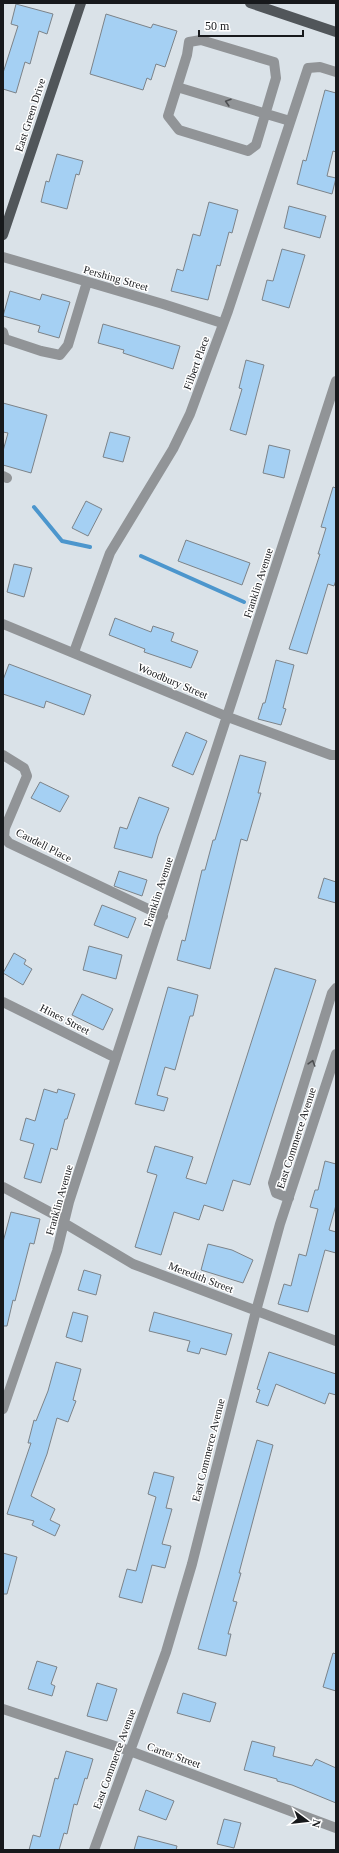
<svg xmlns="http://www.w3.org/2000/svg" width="339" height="1853" font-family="'Times New Roman',serif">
  <rect width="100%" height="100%" fill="#dae2e8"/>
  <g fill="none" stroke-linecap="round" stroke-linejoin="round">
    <path stroke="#4c96cd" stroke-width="4" d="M34 507 62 541 90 547
      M141 556 244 602"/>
  </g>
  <path fill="#a5d0f3" stroke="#7c8389" d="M16 4 53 14 47 34 39 31 30 64 25 62 16 93 3 89V73L18 26 11 24Z
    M106 14 151 28 153 24 177 31 165 67 156 64 151 80 147 78 143 90 90 74Z
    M325 90 336 93V152L333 151 327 176 336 178 332 194 297 184 303 160 306 161Z
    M57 154 83 161 79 175 76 174 67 209 41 202 46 181 49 182Z
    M209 202 238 210 232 233 229 232 220 266 217 265 208 300 171 291 177 269 183 271 193 234 200 236Z
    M289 206 326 216 320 238 284 228Z
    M282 249 305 255 289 308 262 300 267 280 273 281Z
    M10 291 40 300 42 294 70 302 59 338 38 332 40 326 3 316Z
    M103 324 180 346 173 369 123 353 124 350 98 343Z
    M246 360 264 365 246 435 230 430 242 389 239 388Z
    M3 403 47 415 31 473 3 465V451L8 433 3 432Z
    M110 432 130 437 123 462 103 457Z
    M269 445 290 450 284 478 263 473Z
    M333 487 336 488V580L334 586 328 584 307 654 289 649 320 554H318L326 528 321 527Z
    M86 501 102 509 88 536 72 528Z
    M186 540 250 563 242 585 178 561Z
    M14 564 32 568 24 597 7 592Z
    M115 618 151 632 153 626 174 633 171 641 198 651 191 668 144 652 145 649 109 635Z
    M276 660 294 665 283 708 286 709 281 725 258 719 263 703H265Z
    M9 664 91 695 84 715 46 701 44 708 3 694V680Z
    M186 732 207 741 193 775 172 766Z
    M240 755 266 762 258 793H261L247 841 241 839 210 969 177 960 182 940 185 941 202 870H205L213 840H215Z
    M40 782 69 796 60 812 31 798Z
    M139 797 169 808 158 836 152 858 114 848 120 827 127 829Z
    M119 871 147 880 142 896 114 886Z
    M324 878 336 882V903L318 898Z
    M102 905 136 918 128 938 94 925Z
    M89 946 122 955 116 979 83 970Z
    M14 953 26 960 24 964 32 969 23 985 3 973Z
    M275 968 316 980 250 1185 233 1180 223 1211 204 1205 199 1220 174 1212 161 1255 135 1247 157 1175 147 1172 155 1146 193 1157 186 1178 206 1184Z
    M168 987 198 995 193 1016H190L175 1070 165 1067 157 1095 168 1098 164 1111 135 1104Z
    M82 994 113 1009 103 1030 72 1015Z
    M44 1089 57 1093 58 1089 75 1094 67 1119H65L57 1150 51 1148 41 1183 24 1178 34 1144 20 1140 26 1118 35 1121Z
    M325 1161 336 1164V1205L329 1230 336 1232V1253L325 1250 308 1312 278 1304 284 1284 291 1286 299 1254 306 1256 318 1209 310 1207 315 1190H318Z
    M11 1212 40 1219 34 1244 30 1243 15 1301 13 1300 7 1326H3V1242Z
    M208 1244 232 1250 253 1260 243 1283 201 1270Z
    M84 1270 101 1275 96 1295 78 1290Z
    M73 1312 88 1316 82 1342 66 1337Z
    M154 1312 232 1334 226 1355 201 1348 199 1354 187 1351 190 1341 149 1331Z
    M269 1352 336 1374V1395L329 1393 325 1404 276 1384 268 1406 256 1402 260 1390 257 1389Z
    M56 1362 81 1369 73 1400 76 1401 68 1422 57 1418 47 1454 31 1496 55 1509 50 1520 60 1525 55 1536 32 1525 34 1521 7 1514 31 1443H28L34 1420 36 1421 48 1391Z
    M257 1440 273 1445 239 1573H241L233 1601 237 1602 228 1634H231L226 1656 198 1649Z
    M154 1472 174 1477 166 1508 172 1509 162 1544 171 1546 165 1568 152 1565 142 1603 119 1597 127 1569 136 1571 156 1497 148 1494Z
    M3 1553 17 1557 7 1594H3Z
    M333 1653 336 1654V1691L323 1687Z
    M37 1661 57 1667 51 1684 55 1686 52 1696 28 1689Z
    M97 1683 117 1689 107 1721 87 1716Z
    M183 1693 216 1703 210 1722 177 1713Z
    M252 1741 275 1747 273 1756 312 1766 316 1759 336 1768V1803L292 1785 277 1781V1779L244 1770Z
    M66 1751 93 1759 87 1779 85 1778 77 1805 74 1804 67 1834 64 1833 59 1850H29L33 1835 40 1837 55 1778 58 1779Z
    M146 1790 174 1801 166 1820 139 1810Z
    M224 1819 241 1823 234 1848 217 1844Z
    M138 1836 177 1846 176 1850H134Z"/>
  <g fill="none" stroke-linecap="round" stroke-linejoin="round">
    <path stroke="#919497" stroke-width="10" d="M201 40 274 62 276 78 256 145 248 151 179 130 168 116 187 55 189 42Z
      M177 87 290 121
      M3 257 163 304 222 323
      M3 332 5 339 41 351 60 355 68 345 87 282
      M3 476 7 478
      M3 624 228 717 331 755H336
      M74 652 110 553 173 449 190 414 228 311 308 68 320 67 336 72
      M3 755 24 768 27 776 5 828 4 837 9 843 163 916
      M3 1002 116 1058
      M3 1187 59 1217 64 1223 133 1264 336 1341
      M289 1198 276 1193 273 1183 332 993 336 988
      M3 1409 57 1251 69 1202 336 381
      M3 1709 130 1751 336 1828
      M94 1850 166 1652 192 1564 256 1311 280 1224 336 1054"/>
    <path stroke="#51565a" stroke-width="10" d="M250 3 336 32
      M3 235 81 3"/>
  </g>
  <defs><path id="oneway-chevron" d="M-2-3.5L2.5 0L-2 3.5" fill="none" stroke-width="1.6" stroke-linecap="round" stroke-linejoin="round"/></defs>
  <g stroke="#4e5053">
    <use href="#oneway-chevron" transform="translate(228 102) rotate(-163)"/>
    <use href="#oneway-chevron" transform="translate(312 1063) rotate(-73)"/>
  </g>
  <g text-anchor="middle" stroke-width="3" stroke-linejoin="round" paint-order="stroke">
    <g font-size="11" fill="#17191c" stroke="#fff">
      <text transform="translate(30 115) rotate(-72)" y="4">East Green Drive</text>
      <text transform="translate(116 278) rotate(16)" y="4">Pershing Street</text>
      <text transform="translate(196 363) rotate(-70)" y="4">Filbert Place</text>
      <text transform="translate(258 583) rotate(-72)" y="4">Franklin Avenue</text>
      <text transform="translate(173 681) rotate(23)" y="4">Woodbury Street</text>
      <text transform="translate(44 845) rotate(27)" y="4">Caudell Place</text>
      <text transform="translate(158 892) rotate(-72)" y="4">Franklin Avenue</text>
      <text transform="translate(65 1019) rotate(27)" y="4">Hines Street</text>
      <text transform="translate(296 1138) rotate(-72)" y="4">East Commerce Avenue</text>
      <text transform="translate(59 1200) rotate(-74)" y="4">Franklin Avenue</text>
      <text transform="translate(201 1277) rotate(21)" y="4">Meredith Street</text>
      <text transform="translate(208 1450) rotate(-76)" y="4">East Commerce Avenue</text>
      <text transform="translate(174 1755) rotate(20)" y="4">Carter Street</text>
      <text transform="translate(114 1759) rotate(-70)" y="4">East Commerce Avenue</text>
    </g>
  </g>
  <rect width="339" height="1853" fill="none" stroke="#17191c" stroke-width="8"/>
  <g transform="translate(307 1821) rotate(105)" stroke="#ffffff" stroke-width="3" paint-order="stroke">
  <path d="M0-3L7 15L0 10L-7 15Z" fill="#17191c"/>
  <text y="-6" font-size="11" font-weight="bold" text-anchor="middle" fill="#17191c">N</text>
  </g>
  <path d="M199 30v6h104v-6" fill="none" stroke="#17191c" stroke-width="2"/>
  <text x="205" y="30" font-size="12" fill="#17191c" stroke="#ffffff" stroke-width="3" paint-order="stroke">50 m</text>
</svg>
